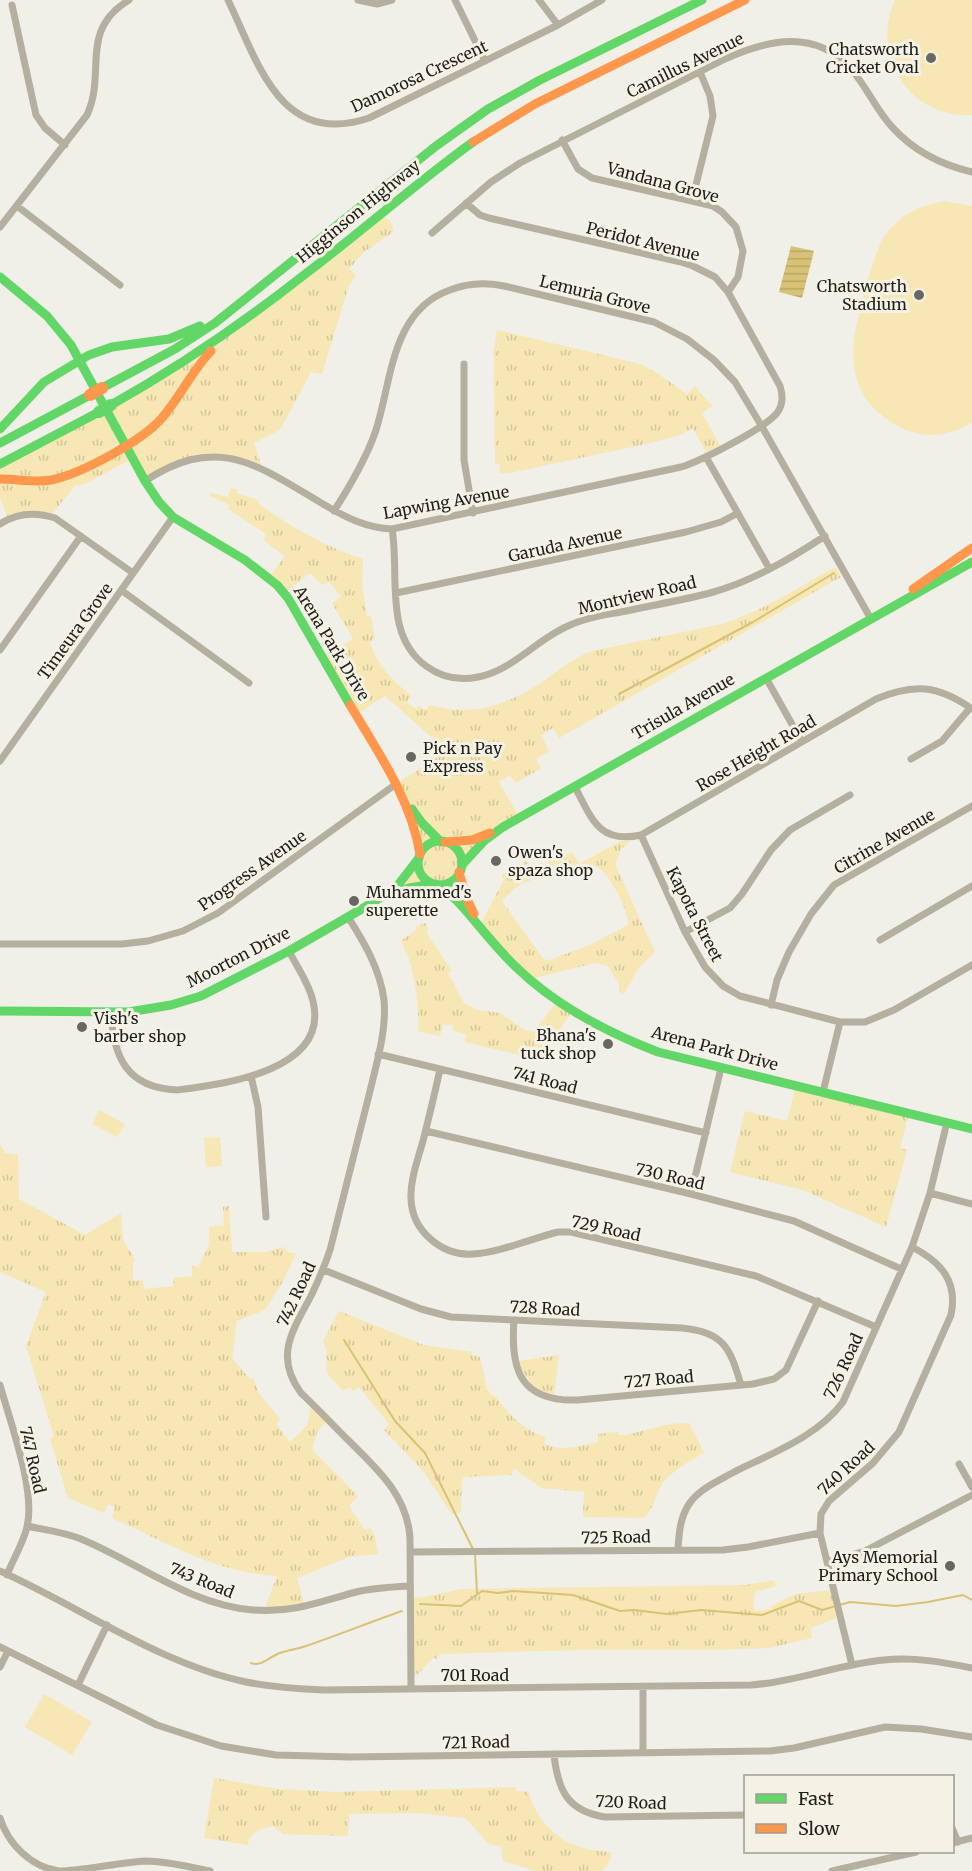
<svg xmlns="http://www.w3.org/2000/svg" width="972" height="1871" font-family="Merriweather,serif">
  <defs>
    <pattern id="grass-tufts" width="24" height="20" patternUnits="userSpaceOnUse" patternTransform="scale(1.5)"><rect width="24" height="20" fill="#f7e7b5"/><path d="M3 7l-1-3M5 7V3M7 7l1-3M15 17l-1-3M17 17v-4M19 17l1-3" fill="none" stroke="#d3c69b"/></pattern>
    <pattern id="water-rules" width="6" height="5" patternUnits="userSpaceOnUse" patternTransform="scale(1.5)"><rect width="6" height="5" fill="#d8c276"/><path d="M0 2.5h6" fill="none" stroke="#b9a666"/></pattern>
  </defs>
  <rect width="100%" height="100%" fill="#f0efe8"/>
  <path fill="url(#grass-tufts)" fill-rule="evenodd" d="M382 214 392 224 393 232 364 252 349 269 356 275 349 285 322 374 311 372 280 430 254 443 263 470 235 459 189 460 145 481 133 458 83 485 76 484 50 517 44 516 9 520 0 498V465L163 377Z
    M497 330 640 364 654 371 687 394 695 386 712 406 702 413 720 445 706 452 693 428 680 435 655 442 510 473H500L499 464 495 463 494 351Z
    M231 488 238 490 237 493 258 500V503C289 526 325 547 363 559L362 584 367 616H371L375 639 370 642C376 665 393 681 411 695L407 703 416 709 419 706 426 710 429 705C470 716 500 708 536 686 555 674 570 659 592 651L722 624C763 611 798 588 835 567L841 577 559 738 553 728 541 735 549 751 536 759 541 768 516 783 510 776 499 782 520 818 503 828 463 866C459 886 472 907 480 925L504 880 502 874 527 861 533 872 550 866 543 852 556 844 564 856 572 852 579 864 621 841H631L621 849 615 864 655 952 638 969 624 994 619 991V984L608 966 595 963 530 979 440 886 416 888 398 884 420 854 396 784 447 751 385 696 358 713 324 656 353 639 332 603 341 597 329 582 322 585 310 573 285 593 269 577 285 556 264 541 266 534 228 509 230 505 210 496 211 493 228 497ZM596 866C608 870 630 913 628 925L590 945 547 961 542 957 502 901C524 872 565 874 596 866Z
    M425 923 429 929 426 932 452 971 448 974 464 1003 477 1010 500 1013 525 1030 534 1032 557 1001 572 1011 540 1060 465 1042 466 1034 452 1030 453 1026 443 1024 440 1036 418 1031C419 1008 416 984 410 962 408 954 402 948 402 940L416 930V927Z
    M796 1085 909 1113 900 1148 907 1150 886 1227 803 1190 730 1172 745 1111 787 1121Z
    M0 1144 5 1153 18 1155 19 1199 85 1235 121 1213 123 1240 135 1259 133 1264V1281L143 1280 144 1289 174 1286 173 1278 192 1276V1266H199L209 1245V1227L224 1225 223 1207 229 1206 232 1252H265L283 1247 288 1252 296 1254 283 1281 265 1310 237 1321 232 1358 250 1379 254 1378 258 1392 280 1419 276 1424 290 1442C296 1436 308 1427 309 1419 310 1412 309 1410 313 1404L328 1420 318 1430 312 1450 358 1496 349 1506 365 1530 371 1528 375 1537 378 1554 349 1557 297 1578 305 1607 264 1610 277 1576C216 1573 166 1542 112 1518L115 1507 108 1504 104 1513 68 1498 50 1439 54 1436 26 1346 46 1292 0 1272Z
    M339 1311 424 1345 472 1352V1355L480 1357 487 1389 492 1395H494C509 1414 521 1430 546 1437L544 1444C562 1452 580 1446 598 1442V1434L618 1432 619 1435H626L670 1424 689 1423 704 1453C689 1461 673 1470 662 1484 655 1495 654 1509 644 1518L583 1517 584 1492 542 1488 513 1468 512 1475 462 1477 461 1512 452 1515 424 1472 384 1430 389 1424 359 1387 354 1391 349 1387 343 1391 327 1373 326 1348 323 1341Z
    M559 1355 554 1395C534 1391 526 1379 518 1361Z
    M774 1580 776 1586 755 1592 753 1603 755 1611 772 1609 771 1606 796 1594 833 1590 839 1617 811 1628 812 1638 769 1648 714 1650H579L439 1654 438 1659 433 1658 417 1675 411 1677 410 1597 420 1598 462 1589 746 1585Z
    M214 1778 278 1789 336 1792 516 1787V1791L528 1792C542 1832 568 1850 611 1852V1859L602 1871H536L503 1861 501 1846 490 1845 465 1818 418 1813 349 1814 348 1836 283 1834 273 1826C262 1828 248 1833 248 1845L204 1838Z"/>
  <path fill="#f7e7b5" d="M895 0H972V115C909 118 870 56 895 0Z
    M944 201 972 206V423C938 442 908 438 879 413 869 405 860 392 857 380 853 366 853 352 854 339 857 319 874 248 886 234 901 214 920 206 944 201Z
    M99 1110 125 1124 117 1137 92 1124Z
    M220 1137 222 1166 206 1167 204 1138Z
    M44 1694 92 1722 72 1755 25 1727Z"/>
  <path fill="url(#water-rules)" d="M791 246 814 251 802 298 779 292Z"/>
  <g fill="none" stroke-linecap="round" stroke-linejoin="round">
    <path stroke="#d8c276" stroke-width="2" d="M619 694 753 622 834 573
      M344 1340 395 1421 425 1453 473 1549
      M475 1554 477 1593
      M420 1604 461 1606 482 1591 498 1593 513 1591 573 1595 620 1611 634 1610 667 1614 701 1610 762 1615 799 1601 822 1610 850 1602 896 1606 928 1602 963 1595 972 1600
      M251 1663C261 1667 269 1657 280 1653 288 1650 298 1649 306 1646 339 1635 370 1622 402 1611"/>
    <path stroke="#b4af9e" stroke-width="7" d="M228 0C258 62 280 148 369 118L558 25 602 0
      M358 0 377 4 392 0
      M455 0 485 61
      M539 0 558 25
      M12 5 36 115 45 128 65 145
      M562 140 578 169 592 178 692 201 713 206 722 212 736 227 743 251 738 277 728 292
      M692 201 713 116 710 96 700 72
      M17 206 120 285
      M0 227 87 115C107 72 78 31 129 0
      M432 233 491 182 520 163 725 59C767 40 815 28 851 69 867 87 876 110 893 128 914 151 942 165 972 172
      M464 364V460L473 513
      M706 457 769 568
      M145 481C218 433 257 465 323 504 345 517 366 528 392 529L681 467C701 461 765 428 777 413 783 405 783 395 780 386L728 292 715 277 693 266 681 262 489 218 480 215 466 203
      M334 511C350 486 365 461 375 433 392 383 390 311 450 290 467 283 485 282 504 286L654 322 687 339 714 360 735 382 761 425 871 619
      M0 524C17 513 36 512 55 518L133 573
      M392 529C400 574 383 635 426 666 441 677 459 681 478 677 512 671 537 639 568 626 586 617 606 615 626 611 654 605 683 600 710 593 751 582 790 559 825 536
      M121 590 249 683
      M396 593 686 532 721 522 738 513
      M0 650 81 536
      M766 678 802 742
      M911 759 942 741 970 708
      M0 761 173 517
      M575 787C592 819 599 844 641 835L876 699C914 683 938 685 972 709
      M641 835 685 932 705 967 723 986 740 996 840 1022H865L894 1010 972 965
      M348 917C364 942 380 969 384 1000 387 1031 376 1065 369 1095 356 1147 343 1198 330 1250 325 1265 319 1279 312 1294 294 1329 273 1355 301 1393 317 1408 332 1424 347 1439 376 1468 407 1494 410 1538L411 1689
      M685 932 730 908 742 894 771 850 790 830 850 795
      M880 940 972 886
      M0 944H122L148 941 183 931 218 913 396 784
      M771 1005 777 980 789 952 811 914 834 885 972 806
      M111 1012C113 1057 127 1088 177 1090 224 1084 330 1071 313 1001 309 983 297 967 289 951
      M378 1054 706 1133
      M440 1069C435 1093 429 1117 423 1141 418 1159 410 1180 411 1199 412 1231 442 1256 473 1254 498 1253 533 1238 558 1232H571L756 1276 876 1327
      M251 1076 258 1107 266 1217
      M823 1092 840 1022
      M426 1131 691 1194 794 1221 901 1269
      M930 1193 972 1204
      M691 1194 721 1068
      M324 1270 421 1309 451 1317 682 1328C724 1332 730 1348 741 1385
      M514 1320C510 1371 521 1402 578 1400L753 1384 774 1379 786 1370 818 1301
      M0 1385C10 1422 36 1490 27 1527 23 1544 13 1559 7 1575
      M959 1464 972 1487
      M27 1526C45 1530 64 1532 81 1539 137 1562 190 1605 253 1610 293 1613 319 1602 356 1592 373 1588 392 1587 410 1586
      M678 1549C679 1533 680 1518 689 1504 699 1489 718 1481 734 1472 772 1453 817 1437 843 1402L912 1247 930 1193 947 1122
      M410 1552 723 1550 748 1547 820 1533
      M827 1562 865 1551 972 1495
      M0 1571C80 1607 160 1664 246 1682 272 1687 298 1689 324 1690L751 1685C796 1682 839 1664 884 1660 915 1657 942 1662 972 1668
      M0 1647 157 1725 221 1746 276 1755 350 1757 770 1751 794 1748 885 1727 921 1729 972 1737
      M852 1665 820 1533 821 1514 829 1501 873 1463 899 1432 951 1315C958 1281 941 1262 912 1247
      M0 1667 8 1651
      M78 1685 107 1625
      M643 1687V1753
      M554 1755C558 1790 567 1811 605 1817L746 1815
      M0 1818C8 1844 31 1867 59 1871 82 1871 121 1862 146 1861 167 1861 189 1867 210 1871
      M952 1828 958 1842
      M952 1843 972 1838
      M832 1871 916 1852"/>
    <path stroke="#63d668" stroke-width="9" d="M0 277 47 316 71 345 145 481 159 502 173 517 245 560 277 585 288 598 350 705
      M102 388 175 349 215 323 436 146 488 109 540 80 702 0
      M111 405C179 367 243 323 304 275 361 232 415 184 473 142
      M0 429 44 382 89 355 112 347 169 339 200 326
      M0 443 90 395
      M0 464 99 412
      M412 809 422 823 441 842
      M418 863a22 22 0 1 1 44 0a22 22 0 1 1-44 0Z
      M462 865 484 841 503 827 972 562
      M440 885C446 892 454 897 460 904 479 925 495 947 516 967 556 1006 606 1032 658 1052L972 1129
      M391 895 409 888 433 884
      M0 1011 129 1012 171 1005 201 996 289 951 372 903 398 885 419 858"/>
    <path stroke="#ff974d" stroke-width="9" d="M473 142 535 104 745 0
      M0 479C17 479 34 483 51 480 81 474 142 441 162 418 180 397 192 371 211 351
      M913 589 972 548
      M350 705C378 752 411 799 420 854
      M445 842 472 840 490 833
      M459 872 466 897 474 914"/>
    <path stroke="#63d668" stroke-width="12" d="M99 412 111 405"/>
    <path stroke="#ff974d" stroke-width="12" d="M90 395 102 388"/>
  </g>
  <g fill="#696762" stroke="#f4f1e5" stroke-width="2">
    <circle cx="931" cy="58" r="6"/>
    <circle cx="919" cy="295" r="6"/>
    <circle cx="411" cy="757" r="6"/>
    <circle cx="496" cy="861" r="6"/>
    <circle cx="354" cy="901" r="6"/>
    <circle cx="82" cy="1027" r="6"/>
    <circle cx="608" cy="1044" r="6"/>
    <circle cx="950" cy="1566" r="6"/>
  </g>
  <g text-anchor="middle" stroke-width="6" stroke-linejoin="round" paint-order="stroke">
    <g font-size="16" fill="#201e1a" stroke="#f4f1e5" text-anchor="end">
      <text x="919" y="55">Chatsworth<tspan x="919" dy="18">Cricket Oval</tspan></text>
      <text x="907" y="292">Chatsworth<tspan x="907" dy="18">Stadium</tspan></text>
      <text x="423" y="754" text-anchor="start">Pick n Pay<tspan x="423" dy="18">Express</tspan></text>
      <text x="508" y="858" text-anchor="start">Owen's<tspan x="508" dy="18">spaza shop</tspan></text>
      <text x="366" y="898" text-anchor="start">Muhammed's<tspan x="366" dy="18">superette</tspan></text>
      <text x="94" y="1024" text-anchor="start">Vish's<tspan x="94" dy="18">barber shop</tspan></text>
      <text x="596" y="1041">Bhana's<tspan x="596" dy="18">tuck shop</tspan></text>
      <text x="938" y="1563">Ays Memorial<tspan x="938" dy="18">Primary School</tspan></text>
    </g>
    <g font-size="16" fill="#201e1a" stroke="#f4f1e5">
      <text transform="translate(685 65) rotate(-26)" y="6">Camillus Avenue</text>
      <text transform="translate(419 76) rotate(-25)" y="6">Damorosa Crescent</text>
      <text transform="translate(663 182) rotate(15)" y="6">Vandana Grove</text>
      <text transform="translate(358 211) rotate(-39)" y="6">Higginson Highway</text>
      <text transform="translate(643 241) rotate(14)" y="6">Peridot Avenue</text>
      <text transform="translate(595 294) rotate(14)" y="6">Lemuria Grove</text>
      <text transform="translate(446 502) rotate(-10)" y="6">Lapwing Avenue</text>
      <text transform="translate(565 544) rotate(-12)" y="6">Garuda Avenue</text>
      <text transform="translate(637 595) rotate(-13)" y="6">Montview Road</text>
      <text transform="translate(75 631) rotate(-54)" y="6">Timeura Grove</text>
      <text transform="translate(332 643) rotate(59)" y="6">Arena Park Drive</text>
      <text transform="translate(683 706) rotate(-30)" y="6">Trisula Avenue</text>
      <text transform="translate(756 753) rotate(-30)" y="6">Rose Height Road</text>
      <text transform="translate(884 841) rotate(-30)" y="6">Citrine Avenue</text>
      <text transform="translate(252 870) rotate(-35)" y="6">Progress Avenue</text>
      <text transform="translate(695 914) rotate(63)" y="6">Kapota Street</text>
      <text transform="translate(238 957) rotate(-27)" y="6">Moorton Drive</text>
      <text transform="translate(715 1048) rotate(15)" y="6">Arena Park Drive</text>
      <text transform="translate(545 1080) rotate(14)" y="6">741 Road</text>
      <text transform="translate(670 1176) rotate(13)" y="6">730 Road</text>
      <text transform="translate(606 1228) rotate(12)" y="6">729 Road</text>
      <text transform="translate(296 1294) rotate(-65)" y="6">742 Road</text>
      <text transform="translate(545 1308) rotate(3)" y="6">728 Road</text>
      <text transform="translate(843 1366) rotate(-65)" y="6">726 Road</text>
      <text transform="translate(659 1379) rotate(-5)" y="6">727 Road</text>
      <text transform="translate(33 1460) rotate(77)" y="6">747 Road</text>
      <text transform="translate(846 1468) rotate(-43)" y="6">740 Road</text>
      <text transform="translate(616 1537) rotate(-1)" y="6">725 Road</text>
      <text transform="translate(202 1580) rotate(22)" y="6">743 Road</text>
      <text x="475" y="1681">701 Road</text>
      <text transform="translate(476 1742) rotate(-1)" y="6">721 Road</text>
      <text transform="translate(631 1802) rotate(2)" y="6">720 Road</text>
    </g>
  </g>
  <rect x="744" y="1775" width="210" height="78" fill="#f4f1e5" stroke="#9f9d94" stroke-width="1.5"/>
  <rect x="756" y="1794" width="30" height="9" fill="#63d668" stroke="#9f9d94" stroke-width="1.5"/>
  <text x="798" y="1805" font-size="18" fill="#201e1a">Fast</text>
  <rect x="756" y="1824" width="30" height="9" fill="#ff974d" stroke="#9f9d94" stroke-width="1.5"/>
  <text x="798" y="1835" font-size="18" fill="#201e1a">Slow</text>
</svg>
